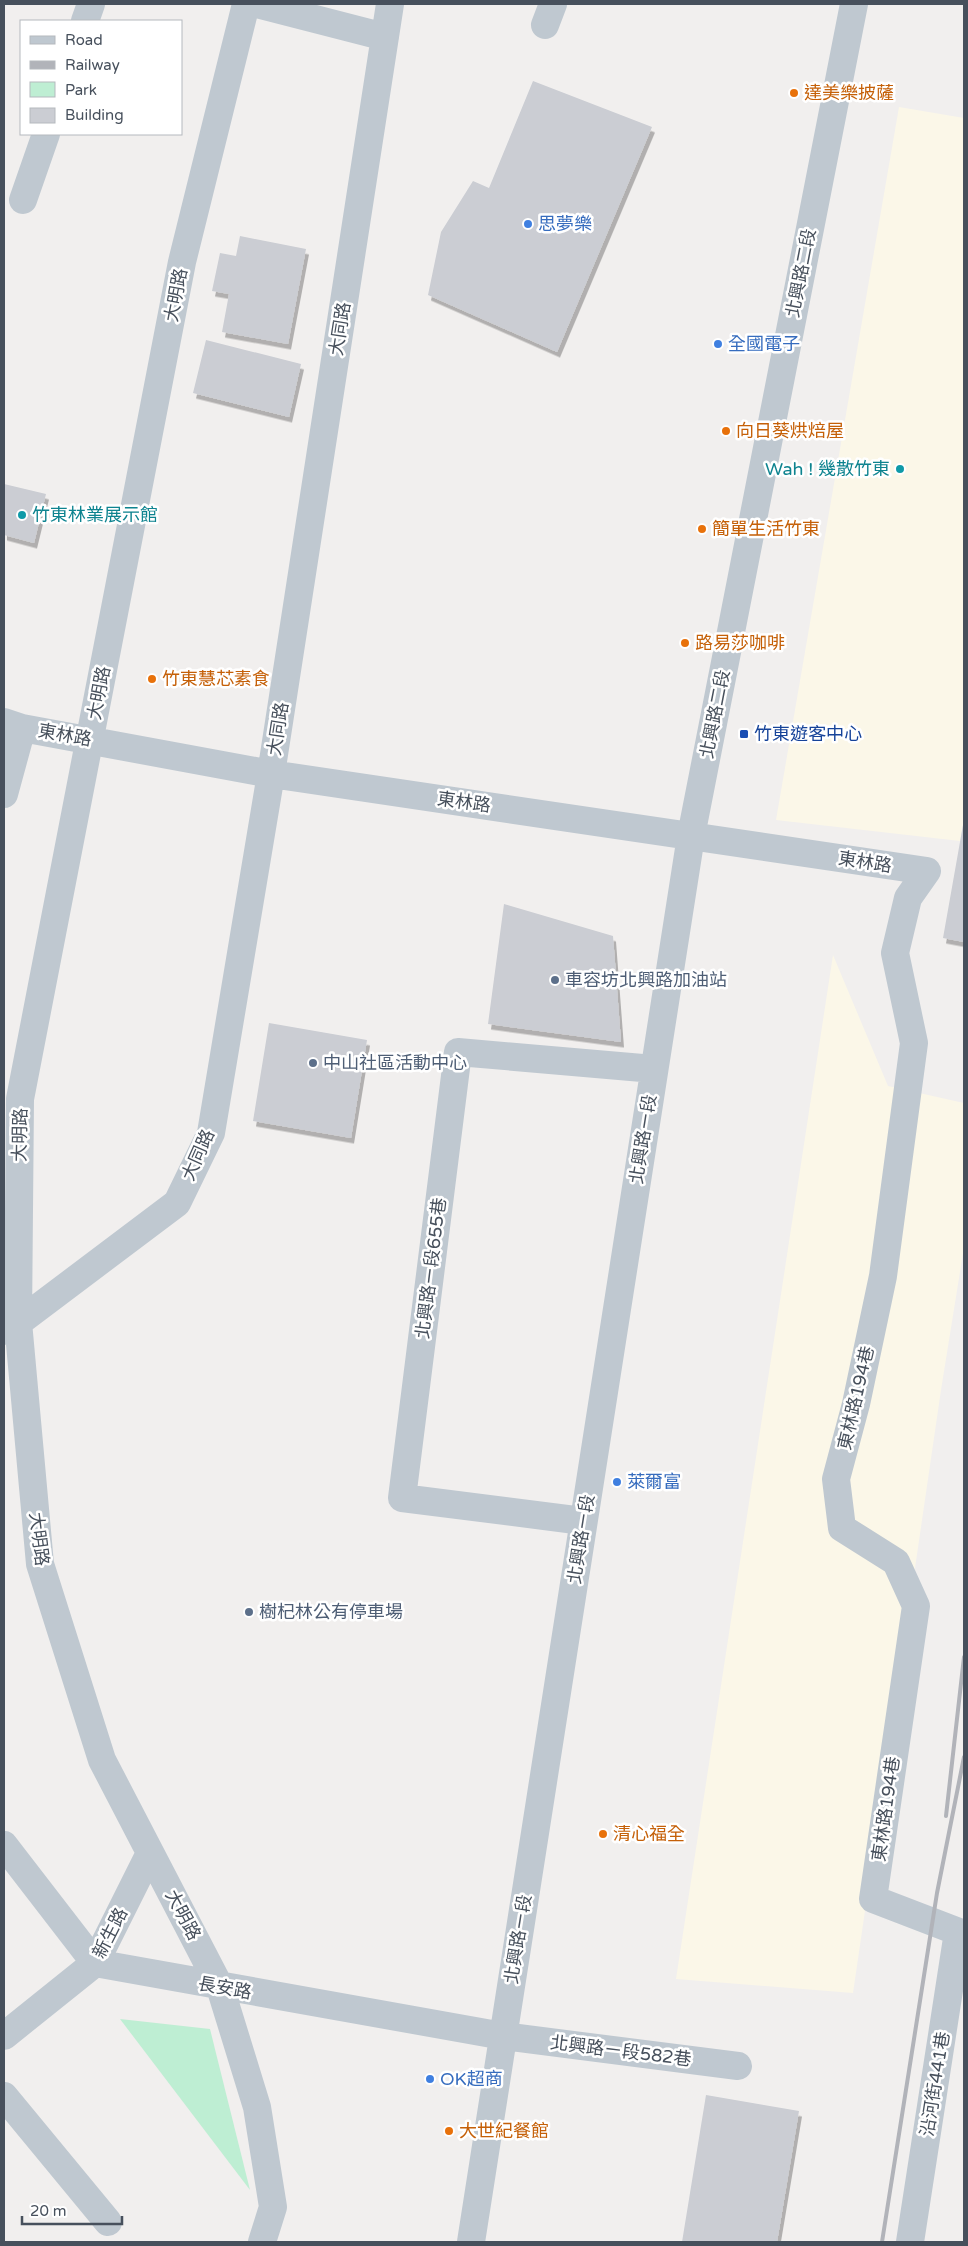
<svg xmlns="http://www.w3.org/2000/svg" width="968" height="2246" font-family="'Varela Round','Noto Sans TC',sans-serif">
  <defs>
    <filter id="shadow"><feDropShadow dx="3" dy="5.5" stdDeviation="0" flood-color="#0004"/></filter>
  </defs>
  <rect width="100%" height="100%" fill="#f1efee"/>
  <path fill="#fbf7e8" d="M899 107 964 118V820L960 841 776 820Z
    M833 955 888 1086 964 1103V1247L941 1390 853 1993 676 1979Z"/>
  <path fill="#beeed3" d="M120 2019 210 2029 250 2190Z"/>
  <path fill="#cbcdd3" filter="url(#shadow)" d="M533 81 652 127 557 352 428 295 441 232 473 181 489 188Z
    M240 236 306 249 288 344 222 332 229 294 212 291 220 253 236 256Z
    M206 340 301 364 289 417 193 393Z
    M4 484 46 494 34 543 4 535Z
    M963 825H964V942L943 938Z
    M504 904 613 936 621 1042 488 1024Z
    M269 1023 367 1040 351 1138 253 1121Z
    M706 2095 799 2111 777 2242H682Z"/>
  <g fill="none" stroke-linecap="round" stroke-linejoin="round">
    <path stroke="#bfc8d0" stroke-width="28" d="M246 4 182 262 20 1099 18 1322 40 1564 102 1760 220 1987 257 2107 273 2207 262 2242
      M257 4 385 37
      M85 21 91 4
      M545 25 553 4
      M23 200 46 134
      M4 722 22 728 271 774 927 871 908 898 895 953 914 1043 883 1276 856 1404 836 1479 842 1528 896 1562 916 1606 873 1899 964 1934
      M4 794 22 728
      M7 1331 177 1203 211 1133 271 774 390 4
      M583 1521 402 1498 458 1052 654 1069
      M4 1845 95 1963 503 2036 738 2066
      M4 2036 95 1963 150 1853
      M4 2096 108 2222
      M471 2242 691 836 854 4
      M910 2242 958 1932"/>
    <path stroke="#b1b3b9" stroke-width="4" d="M946 1816 964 1657
      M882 2242 937 1893 964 1757"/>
  </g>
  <g fill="#e8710a" stroke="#fff" stroke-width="2">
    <circle cx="794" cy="93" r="5"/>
    <circle cx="726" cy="431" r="5"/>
    <circle cx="702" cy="529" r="5"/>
    <circle cx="685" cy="643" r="5"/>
    <circle cx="152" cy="679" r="5"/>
    <circle cx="603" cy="1834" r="5"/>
    <circle cx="449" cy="2131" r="5"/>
  </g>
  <g fill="#3f7fe0" stroke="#fff" stroke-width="2">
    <circle cx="528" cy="224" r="5"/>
    <circle cx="718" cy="344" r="5"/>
    <circle cx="617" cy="1482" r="5"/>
    <circle cx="430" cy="2079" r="5"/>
  </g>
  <g fill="#0f9aa8" stroke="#fff" stroke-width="2">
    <circle cx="900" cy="469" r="5"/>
    <circle cx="22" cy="515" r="5"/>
  </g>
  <rect fill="#1a4fb4" stroke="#fff" stroke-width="2" x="739" y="729" width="10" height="10" rx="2.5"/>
  <g fill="#5c6f8a" stroke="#fff" stroke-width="2">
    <circle cx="555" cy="980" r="5"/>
    <circle cx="313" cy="1063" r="5"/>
    <circle cx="249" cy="1612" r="5"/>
  </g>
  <g text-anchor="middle" stroke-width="5" stroke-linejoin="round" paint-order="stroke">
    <g font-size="18" fill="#c56008" stroke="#fff" text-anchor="start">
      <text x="804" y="99">達美樂披薩</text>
      <text x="736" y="437">向日葵烘焙屋</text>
      <text x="712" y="535">簡單生活竹東</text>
      <text x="695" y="649">路易莎咖啡</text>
      <text x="162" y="685">竹東慧芯素食</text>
      <text x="613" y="1840">清心福全</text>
      <text x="459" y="2137">大世紀餐館</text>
    </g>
    <g font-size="18" fill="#366cbe" stroke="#fff" text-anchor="start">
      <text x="538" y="230">思夢樂</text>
      <text x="728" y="350">全國電子</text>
      <text x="627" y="1488">萊爾富</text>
      <text x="440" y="2085">OK超商</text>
    </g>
    <g font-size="18" fill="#47505c" stroke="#fff">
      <text transform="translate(801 273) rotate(-79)" y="6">北興路二段</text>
      <text transform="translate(176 295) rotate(-79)" y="6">大明路</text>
      <text transform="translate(340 329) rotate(-81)" y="6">大同路</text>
      <text transform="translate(99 693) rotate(-79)" y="6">大明路</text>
      <text transform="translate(715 714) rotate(-79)" y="6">北興路二段</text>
      <text transform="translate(278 729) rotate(-81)" y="6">大同路</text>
      <text transform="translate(65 735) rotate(10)" y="6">東林路</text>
      <text transform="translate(464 802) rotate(8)" y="6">東林路</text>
      <text transform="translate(865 862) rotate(9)" y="6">東林路</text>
      <text transform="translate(20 1135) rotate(-89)" y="6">大明路</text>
      <text transform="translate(643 1139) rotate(-81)" y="6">北興路ㄧ段</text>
      <text transform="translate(198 1155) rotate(-66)" y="6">大同路</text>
      <text transform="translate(431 1268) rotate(-83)" y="6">北興路ㄧ段655巷</text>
      <text transform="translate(856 1398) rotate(-77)" y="6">東林路194巷</text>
      <text transform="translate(39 1539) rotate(83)" y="6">大明路</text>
      <text transform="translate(581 1539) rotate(-81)" y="6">北興路ㄧ段</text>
      <text transform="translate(886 1809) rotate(-82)" y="6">東林路194巷</text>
      <text transform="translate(183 1915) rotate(62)" y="6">大明路</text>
      <text transform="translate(110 1933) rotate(-63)" y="6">新生路</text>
      <text transform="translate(518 1939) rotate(-81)" y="6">北興路ㄧ段</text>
      <text transform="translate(225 1988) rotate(10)" y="6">長安路</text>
      <text transform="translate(621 2051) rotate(7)" y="6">北興路ㄧ段582巷</text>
      <text transform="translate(935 2084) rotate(-81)" y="6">沿河街441巷</text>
    </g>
    <g font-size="18" fill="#0d838f" stroke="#fff" text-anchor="end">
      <text x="890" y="475">Wah ! 幾散竹東</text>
      <text x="32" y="521" text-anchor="start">竹東林業展示館</text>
    </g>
    <g font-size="18" fill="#164399" stroke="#fff" text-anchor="start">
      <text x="754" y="740">竹東遊客中心</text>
    </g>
    <g font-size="18" fill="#4e5e75" stroke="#fff" text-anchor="start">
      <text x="565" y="986">車容坊北興路加油站</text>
      <text x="323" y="1069">中山社區活動中心</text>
      <text x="259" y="1618">樹杞林公有停車場</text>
    </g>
  </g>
  <rect width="968" height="2246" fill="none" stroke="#47505c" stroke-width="10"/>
  <rect x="20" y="20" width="162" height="115" fill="#ffffff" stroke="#b5b9be"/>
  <rect x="30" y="36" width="25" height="8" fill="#bfc8d0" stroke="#b5b9be"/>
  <text x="65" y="45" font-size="15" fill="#47505c">Road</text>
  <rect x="30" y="61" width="25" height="8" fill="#b1b3b9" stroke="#b5b9be"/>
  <text x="65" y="70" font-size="15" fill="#47505c">Railway</text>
  <rect x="30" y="82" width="25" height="15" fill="#beeed3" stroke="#b5b9be"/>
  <text x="65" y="95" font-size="15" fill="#47505c">Park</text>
  <rect x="30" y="108" width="25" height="15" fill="#cbcdd3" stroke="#b5b9be"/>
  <text x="65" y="120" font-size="15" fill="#47505c">Building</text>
  <path d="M22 2216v8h100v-8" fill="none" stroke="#47505c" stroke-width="2.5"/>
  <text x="30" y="2216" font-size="15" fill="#47505c" stroke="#ffffff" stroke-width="4" paint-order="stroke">20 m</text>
</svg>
